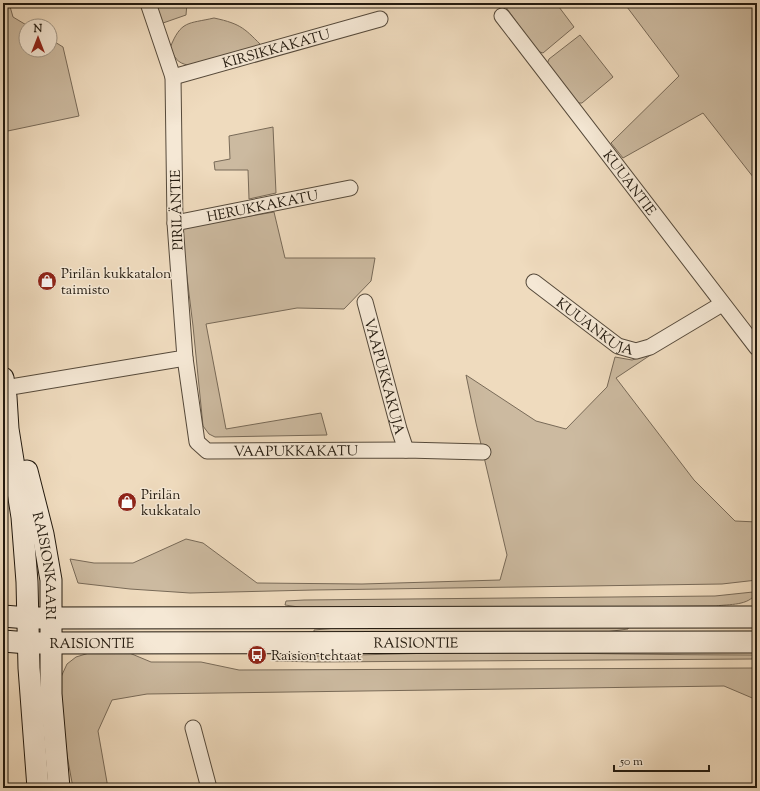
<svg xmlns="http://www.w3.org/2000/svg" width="760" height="791" font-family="'Sorts Mill Goudy',serif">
  <rect width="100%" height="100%" fill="#efdbbe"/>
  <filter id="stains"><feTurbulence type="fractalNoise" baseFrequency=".005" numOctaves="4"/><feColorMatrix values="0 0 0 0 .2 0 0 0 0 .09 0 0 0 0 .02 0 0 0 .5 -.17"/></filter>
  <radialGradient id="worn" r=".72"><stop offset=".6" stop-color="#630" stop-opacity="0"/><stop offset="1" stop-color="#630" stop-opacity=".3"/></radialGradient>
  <path fill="#ccbaa0" stroke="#786a58" d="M3 3H9L13 17 28 26H26V50H50V39L63 47 79 116 3 132Z
    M156 3H187L186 15 163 23 159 20Z
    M503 3H556L574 27 543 53 537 51Z
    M624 3H757V182L703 113 623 158 611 143 679 76Z
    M214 18C242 24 245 29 264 48L193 66C179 64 176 61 170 48 181 20 188 24 214 18Z
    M580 35 613 77 582 103H575L547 64 549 59Z
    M273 127 276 193 249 199 248 170H215L214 162 230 159 229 136Z
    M274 212 285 258H375L371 281 344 309 297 308 206 324 226 429 321 413 327 435 215 437 209 434 203 426 193 326 181 228Z
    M652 354 616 378 694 480 735 521 757 522V580L722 584 314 590 190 593 130 589 78 583 70 559 94 563H133L186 539 203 543 257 583 362 584 500 580 507 555 476 423 466 375 536 421 566 429 607 387 615 357 632 360Z
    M753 592 756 593C749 606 729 604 716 606L396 609 305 608 285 605 286 601 304 600 715 596Z
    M629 625 628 629 598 633 314 635V630L348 627Z
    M127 652 151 662H201L239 670 757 668V700L724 686 147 694 112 700 98 731 108 788H73L67 755 61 708V677L67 664 76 657 89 653Z
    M477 652C569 653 661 655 753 655L752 659 317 662 275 661V657Z"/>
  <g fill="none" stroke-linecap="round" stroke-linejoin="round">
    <g stroke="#564a3b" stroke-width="17">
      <g id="minor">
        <path id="s1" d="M502 16 757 348"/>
        <path id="s2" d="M173 77 380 19"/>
        <path id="s3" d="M175 223 350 188"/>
        <path id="s4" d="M534 282 618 346 636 351 650 347 722 304"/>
        <path id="s5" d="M365 302 399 429 406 450"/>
        <path id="s6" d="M185 358 197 442 207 451 406 450 483 452"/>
        <path d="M5 388 185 358 175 223 173 77 148 3"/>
        <path d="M193 728 209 788"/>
      </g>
    </g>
    <g stroke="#231a0f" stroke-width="23">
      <g id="secondary">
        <path d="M3 378 6 397 8 429 22 517 27 582 29 668 38 788"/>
        <path id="s7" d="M27 471 43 534 51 580V694L59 788"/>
        <path d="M3 616 28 618 757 617"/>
        <path id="s8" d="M3 641 28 643 757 642"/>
      </g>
    </g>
    <use href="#minor" stroke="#f5e8d5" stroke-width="15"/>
    <use href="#secondary" stroke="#f5e8d5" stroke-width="21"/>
  </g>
  <defs>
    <g id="shop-disc" transform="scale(1)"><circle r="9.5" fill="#8f2418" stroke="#f5e8d5"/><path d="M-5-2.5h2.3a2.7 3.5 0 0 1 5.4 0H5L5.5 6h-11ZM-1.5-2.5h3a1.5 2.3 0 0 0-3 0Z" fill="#fff"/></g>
    <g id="bus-disc" transform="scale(1)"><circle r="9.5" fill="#8f2418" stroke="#f5e8d5"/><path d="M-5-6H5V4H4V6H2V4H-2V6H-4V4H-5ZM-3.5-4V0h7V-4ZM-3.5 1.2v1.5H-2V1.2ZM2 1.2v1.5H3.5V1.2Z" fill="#fff"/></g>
  </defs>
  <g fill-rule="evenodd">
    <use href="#shop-disc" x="47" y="281"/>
    <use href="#shop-disc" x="127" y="502"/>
    <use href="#bus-disc" x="257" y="655"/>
  </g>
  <g text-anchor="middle" stroke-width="3" stroke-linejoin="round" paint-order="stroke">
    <g font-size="14" fill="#231a0f" stroke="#f5e8d5">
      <text dy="5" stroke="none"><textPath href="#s2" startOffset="107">KIRSIKKAKATU</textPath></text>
      <text dy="5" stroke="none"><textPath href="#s1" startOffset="210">KUUANTIE</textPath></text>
      <text dy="5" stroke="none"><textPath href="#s3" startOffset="89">HERUKKAKATU</textPath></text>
      <text transform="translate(176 210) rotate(-92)" y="5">PIRILÄNTIE</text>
      <text dy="5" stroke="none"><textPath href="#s4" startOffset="76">KUUANKUJA</textPath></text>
      <text dy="5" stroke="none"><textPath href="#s5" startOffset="77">VAAPUKKAKUJA</textPath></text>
      <text dy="5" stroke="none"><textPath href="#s6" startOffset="187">VAAPUKKAKATU</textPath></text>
      <text dy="5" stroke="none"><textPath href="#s7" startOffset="97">RAISIONKAARI</textPath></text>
      <text dy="5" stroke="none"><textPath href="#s8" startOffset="413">RAISIONTIE</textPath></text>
      <text dy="5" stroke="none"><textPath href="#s8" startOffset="89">RAISIONTIE</textPath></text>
    </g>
    <g font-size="14" fill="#231a0f" stroke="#f5e8d5" text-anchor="start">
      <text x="61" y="278">Pirilän kukkatalon<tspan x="61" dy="16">taimisto</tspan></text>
      <text x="141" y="499">Pirilän<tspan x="141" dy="16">kukkatalo</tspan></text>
      <text x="271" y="660">Raision tehtaat</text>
    </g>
  </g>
  <rect width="760" height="791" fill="none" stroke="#efdbbe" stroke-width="16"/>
  <rect x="4" y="4" width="752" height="783" fill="none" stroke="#231a0f" stroke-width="2"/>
  <rect x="8" y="8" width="744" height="775" fill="none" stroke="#231a0f"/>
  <g transform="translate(38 38)"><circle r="19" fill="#f5e8d5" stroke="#a19686"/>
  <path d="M0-3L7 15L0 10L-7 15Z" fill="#8f2418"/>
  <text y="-6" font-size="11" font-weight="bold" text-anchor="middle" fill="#231a0f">N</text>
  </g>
  <path d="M614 765v6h95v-6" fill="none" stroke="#231a0f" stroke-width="2"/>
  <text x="620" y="765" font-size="12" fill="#231a0f" stroke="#f5e8d5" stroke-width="3" paint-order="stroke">50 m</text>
  <rect width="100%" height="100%" filter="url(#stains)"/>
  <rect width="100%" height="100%" fill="url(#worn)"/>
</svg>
